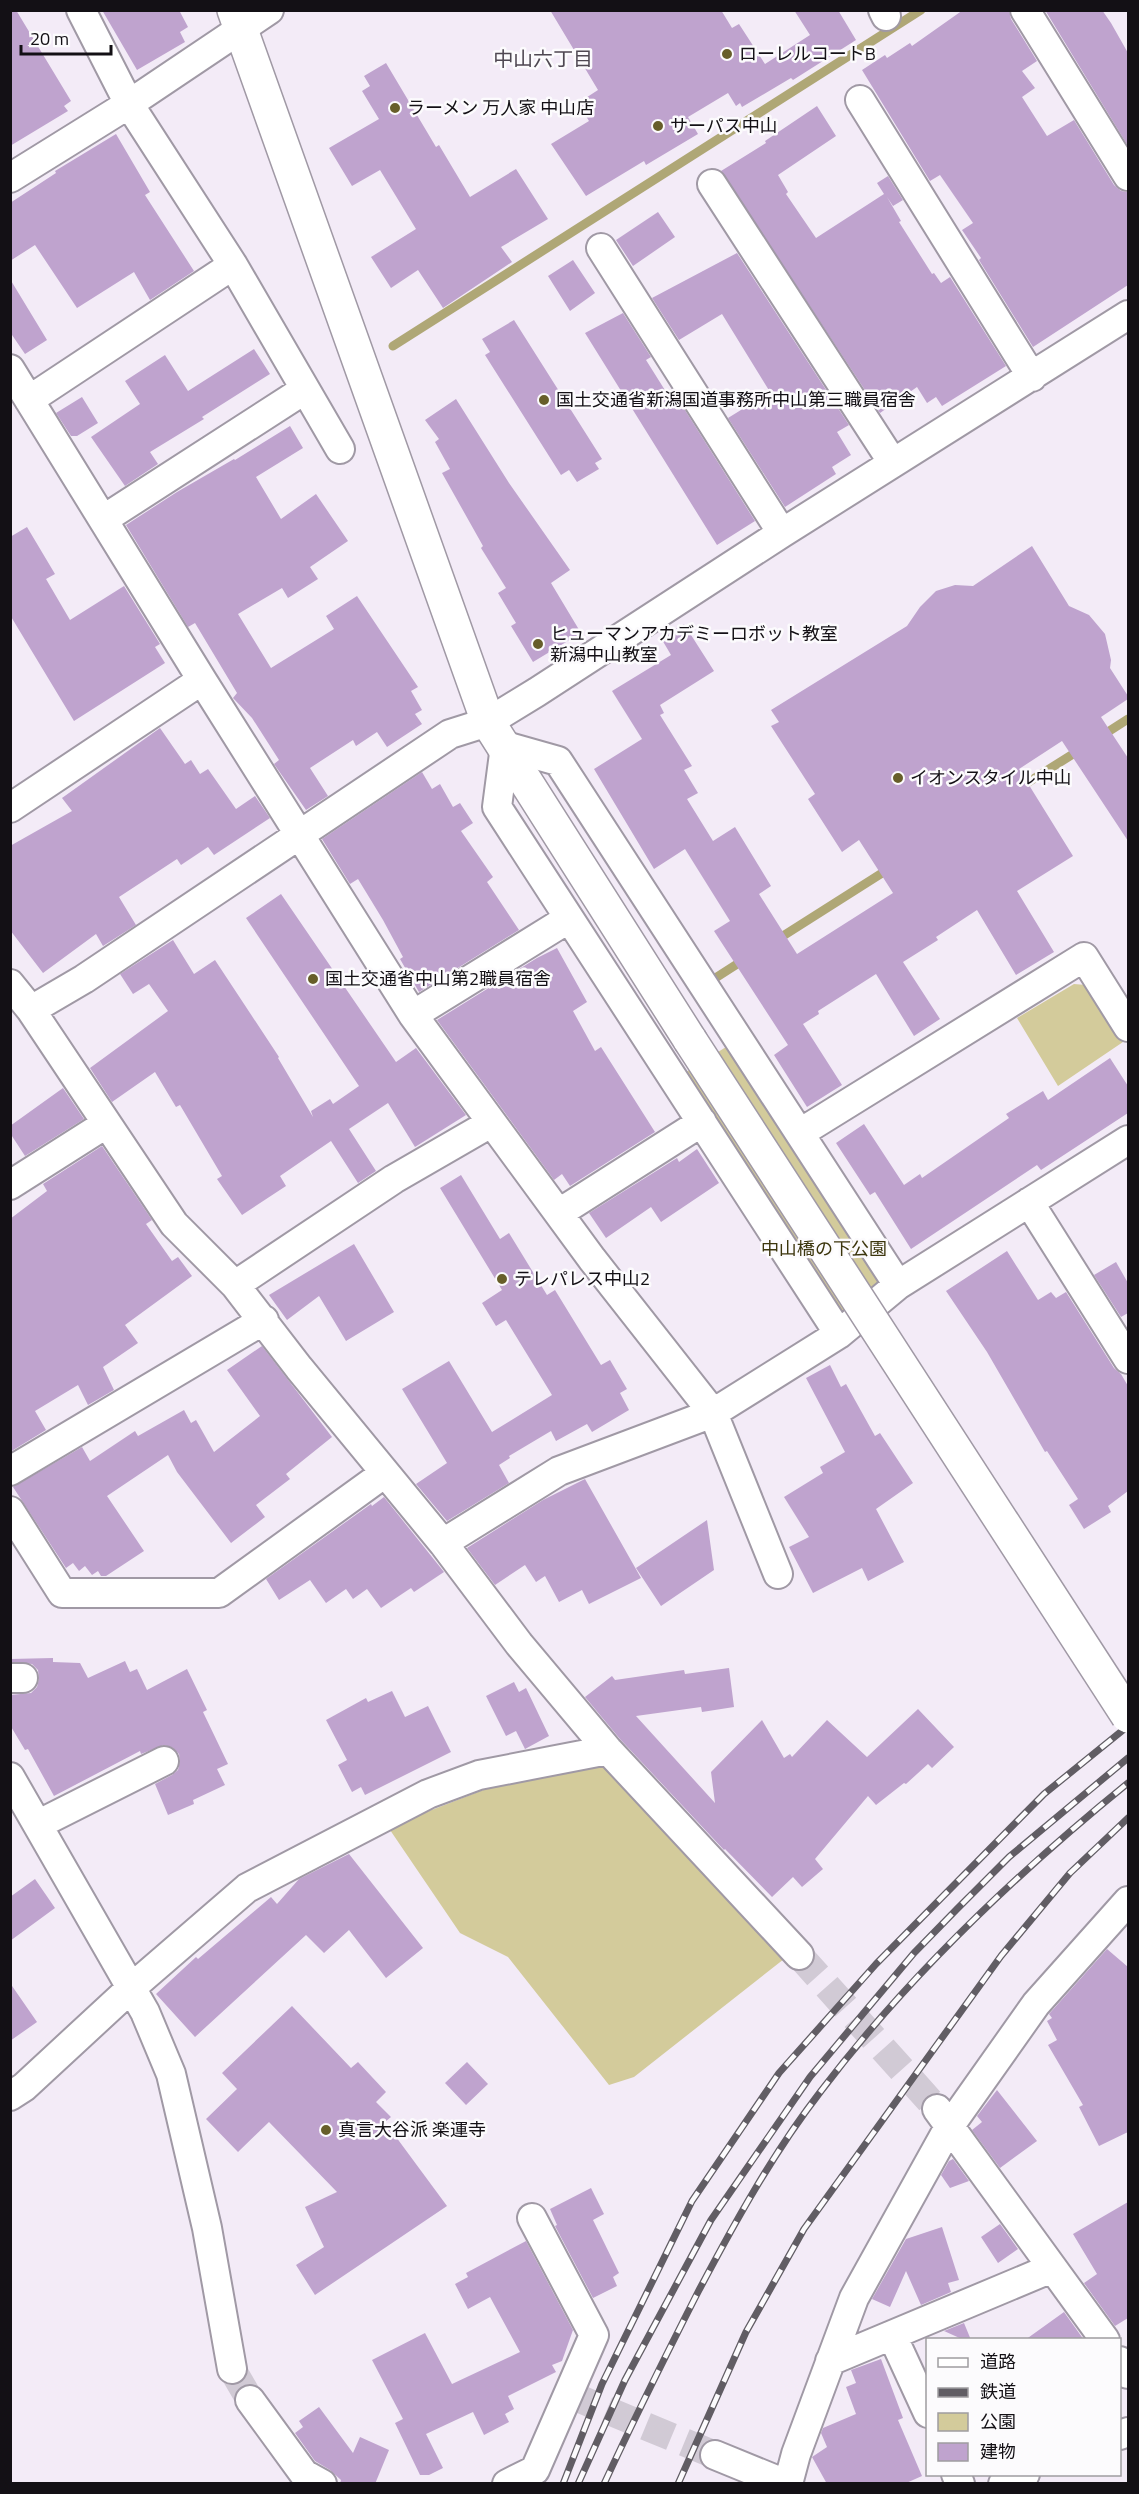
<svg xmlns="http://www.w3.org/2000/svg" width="1139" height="2494" font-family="'Titillium Web','Noto Sans JP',sans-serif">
  <rect width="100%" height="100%" fill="#f3ebf7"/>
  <path fill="#d3cb9b" d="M1074 984 1086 985 1123 1042 1058 1086 1017 1018Z
    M726 1047 884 1289 841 1326 680 1076Z
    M605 1765 784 1959 634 2077 609 2085 508 1957 460 1933 388 1827 496 1785Z"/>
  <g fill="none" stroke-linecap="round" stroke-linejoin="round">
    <path stroke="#afa776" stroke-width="9" d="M393 346 921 10
      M1100 737 1128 719
      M1019 788 1081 749
      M775 941 890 868
      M706 984 745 959"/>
  </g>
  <path fill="#bfa3ce" d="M10 10H16L71 101 64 106 68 111 10 146Z
    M102 10H179L188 27 180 32 185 42 137 70Z
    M550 10H721L732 28 739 24 765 64 810 35 794 10H838L856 40 793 80 791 78 742 107 740 103 736 106 728 93 688 117 698 134 646 165 644 161 586 196 551 144 589 121 578 103 598 90Z
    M963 10H1009L1011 19 1037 61 1022 71 1035 88 1022 97 1047 136 1074 120 1114 185 1121 191 1128 192V285L1033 347 979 260 981 258 962 230 973 223 940 175 930 181 862 70 885 55 887 58 910 43 912 46Z
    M1045 10H1102L1111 23 1128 53V146Z
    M386 63 436 147 439 145 470 197 516 169 548 219 501 247 512 262 443 308 418 270 391 288 371 257 416 229 380 170 352 186 329 148 379 119 362 91 370 86 364 76Z
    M817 106 836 136 778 175 788 192 786 194 816 238 884 194 877 183 888 176 903 200 893 206 887 197 901 221 899 222 932 274 934 273 941 283 950 277 1006 366 942 406 936 397 927 403 917 387 880 413 721 171 766 143 765 141Z
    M116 134 150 192 145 195 194 271 150 300 134 272 77 308 35 245 10 261V203L56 173 55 171Z
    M658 212 675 237 633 266 616 240Z
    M737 253 849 425 837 432 851 455 832 467 836 474 785 507 728 418 770 392 722 314 679 340 652 298Z
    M573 260 595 293 570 311 548 276Z
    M10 279 47 340 25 354 10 332Z
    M623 313 651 357 646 360 673 403 678 399 755 521 717 545 585 333Z
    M514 320 602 459 595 463 599 469 577 482 569 470 561 475 485 355 490 352 482 339Z
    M254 349 270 374 202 417 204 419 150 452 158 464 125 486 91 437 140 404 125 381 165 355 188 391Z
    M82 397 98 423 77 436H71L56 413Z
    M456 399 509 483 570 570 551 583 581 633 533 662 511 626 516 623 498 593 506 588 481 548 483 546 442 473 450 469 435 442 439 439 425 420Z
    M290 426 303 448 256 477 281 519 316 494 348 541 310 567 318 579 288 598 282 588 238 614 271 668 334 629 326 616 357 596 418 687 411 691 422 710 415 714 422 724 387 747 377 732 356 746 353 740 310 768 328 796 306 810 274 764 279 760 252 718 233 698 237 693 195 623 188 627 126 525 177 492 234 459 235 460Z
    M27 527 55 574 46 579 70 620 124 586 160 644 155 647 165 663 74 721 10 615V537Z
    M1032 546 1069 606 1089 615 1105 634 1111 660 1110 668 1128 696V699L1101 717 1128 758V841L1062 741 1019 769 1073 856 1017 891 1054 952 1016 975 977 910 936 937 938 940 903 962 940 1019 914 1036 876 974 818 1011 819 1014 803 1024 842 1085 807 1107 774 1055 788 1045 714 931 730 921 685 849 654 869 594 769 642 739 612 691 671 655 661 638 684 624 714 671 660 705 664 713 660 715 692 766 684 770 698 793 687 799 713 841 735 827 771 886 759 894 797 954 893 893 859 840 842 852 808 799 815 794 771 726 779 722 771 710 907 626 920 607 936 591 955 585 973 586Z
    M160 728 185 764 191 760 200 774 208 769 236 809 255 796 270 818 214 855 208 847 181 865 177 859 119 897 136 925 103 946 96 934 43 973 10 930V846L72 811 62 798Z
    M422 772 432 789 440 784 453 807 460 803 473 823 461 831 493 877 487 882 519 930 419 992 400 959 403 957 383 920 358 879 350 884 322 839Z
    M281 894 396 1062 416 1048 466 1115 415 1147 388 1103 349 1129 376 1171 358 1183 331 1141 280 1176 286 1186 242 1215 217 1179 222 1176 180 1105 176 1107 155 1072 112 1102 90 1068 168 1011 149 984 133 994 120 974 173 940 194 974 215 960 279 1057 278 1058 313 1117 311 1111 330 1099 333 1104 359 1086 246 918Z
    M557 948 587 1002 573 1011 595 1051 601 1047 655 1132 570 1186 562 1174 554 1180 437 1020 537 958Z
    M1110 1058 1128 1086V1113L1041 1170 1037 1165 911 1249 875 1192 870 1195 836 1143 864 1124 904 1185 920 1174 922 1178 1009 1118 1006 1114 1043 1091 1048 1100Z
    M63 1088 84 1119 25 1156 10 1133V1126Z
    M102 1146 152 1220 146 1224 172 1261 178 1257 192 1276 125 1325 138 1343 103 1367 114 1390 88 1405 78 1385 35 1411 46 1430 10 1452V1219L47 1191 43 1184Z
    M697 1149 719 1183 661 1222 651 1207 606 1238 589 1213 677 1158 679 1162Z
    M461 1175 500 1239 509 1233 547 1295 555 1290 601 1365 610 1360 627 1389 620 1393 629 1410 592 1432 587 1424 556 1441 551 1431 509 1456 510 1458 499 1465 509 1483 447 1521 416 1484 447 1463 402 1389 449 1361 492 1432 552 1395 506 1320 496 1326 482 1303 502 1290 440 1188Z
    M354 1244 394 1312 346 1341 319 1296 287 1320 269 1295Z
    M1007 1251 1038 1300 1051 1292 1056 1298 1066 1292 1114 1368 1121 1374 1128 1386V1491L1108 1506 1111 1512 1084 1529 1069 1505 1078 1499 1047 1451 1045 1452 987 1352 946 1291Z
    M1116 1262 1128 1283V1313L1121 1317 1094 1275Z
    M262 1346 332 1437 286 1474 290 1479 256 1505 265 1517 231 1543 177 1472 168 1455 107 1496 144 1551 106 1576H101L98 1571 92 1575 85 1566 79 1571 73 1563 66 1568 13 1487 82 1447 90 1461 135 1431 138 1436 184 1410 191 1423 196 1420 214 1452 260 1416 227 1370Z
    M830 1365 841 1387 846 1384 875 1436 880 1433 913 1483 876 1509 904 1562 868 1581 862 1568 813 1593 789 1547 809 1537 784 1497 823 1473 820 1467 845 1452 806 1378Z
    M585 1479 641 1578 589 1604 582 1590 559 1602 545 1576 536 1582 525 1565 495 1585 467 1548 543 1500Z
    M384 1497 444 1572 414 1592 411 1588 381 1608 367 1589 353 1599 346 1589 326 1603 310 1580 279 1600 266 1579 371 1504 372 1506Z
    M707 1520 714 1570 661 1606 636 1568Z
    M53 1658V1662L80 1663 88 1678 125 1661 130 1672 137 1669 147 1690 187 1669 207 1710 203 1712 228 1764 217 1769 225 1785 193 1800 194 1804 168 1815 155 1784 172 1775 178 1770 180 1761 179 1754 173 1748 164 1745 141 1754 140 1751 54 1796 28 1749 25 1750 10 1725V1695L31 1693 37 1687 39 1679 38 1670 32 1664 10 1662V1659Z
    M729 1668 734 1707 702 1712 701 1707 636 1716 715 1803 711 1772 762 1720 784 1758 790 1754 792 1757 827 1720 867 1757 918 1709 954 1747 932 1768 928 1764 906 1784 904 1783 876 1805 868 1796 815 1859 823 1869 802 1887 793 1877 772 1897 725 1849 724 1850 620 1739 585 1697 612 1676 615 1680 684 1670 685 1674Z
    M514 1682 519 1692 526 1688 549 1736 525 1749 516 1731 506 1736 486 1696Z
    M392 1691 405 1717 428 1706 451 1752 365 1795 361 1787 352 1792 338 1765 347 1760 326 1720 366 1698 368 1702Z
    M349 1854 423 1948 386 1978 349 1930 324 1953 306 1935 195 2037 156 1994 196 1957 198 1959 271 1897 277 1904 299 1879Z
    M35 1879 55 1908 10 1941V1897Z
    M1107 1949 1128 1967V2132L1099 2146 1079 2107 1083 2105 1048 2045 1057 2040 1047 2021 1052 2018 1049 2014Z
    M10 1983 37 2022 10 2041Z
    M292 2006 351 2068 358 2062 386 2092 376 2102 391 2117 385 2122 447 2206 315 2295 296 2265 324 2247 305 2207 337 2192 269 2122 238 2152 206 2119 237 2089 222 2073Z
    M467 2062 488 2084 466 2105 445 2083Z
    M997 2090 1037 2141 1000 2168 972 2130 982 2122 977 2116Z
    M953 2159 969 2181 950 2188 941 2175 949 2161Z
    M591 2188 604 2214 593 2220 619 2273 613 2277 617 2286 593 2298 555 2226 557 2225 550 2209Z
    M1128 2202V2318L1115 2326 1084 2283 1097 2274 1073 2234Z
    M1000 2224 1018 2249 998 2263 981 2237Z
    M942 2227 959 2280 948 2283 951 2292 921 2305 906 2271 890 2307 872 2299 906 2239Z
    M526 2241 573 2330 562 2361 552 2365 556 2372 508 2396 514 2409 505 2414 509 2422 484 2435 473 2412 426 2434 443 2468 429 2475H420L395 2423 403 2419 372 2360 425 2333 452 2384 520 2352 490 2297 468 2309 455 2284 468 2277 466 2273Z
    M1064 2312 1084 2340H1025Z
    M964 2323 971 2340H964L944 2331Z
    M881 2359 903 2418 898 2420 922 2476 904 2484H827L812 2457 827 2447 821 2433 823 2428 856 2414 846 2387 856 2383 851 2370Z
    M319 2407 353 2453 360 2437 389 2450 375 2484H340L341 2480 330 2470 315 2461 295 2433 303 2427 299 2421Z"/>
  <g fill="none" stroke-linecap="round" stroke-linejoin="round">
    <path stroke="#d1cad5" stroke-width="28" stroke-dasharray="28 14" stroke-linecap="butt" d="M799 1955 937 2109
      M232 2369 250 2400
      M568 2394 715 2455"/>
    <g stroke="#a099a5" stroke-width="32">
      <path id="street" d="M81 10 129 104 233 265 340 449
        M883 10 886 16
        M1025 10 1128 176
        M860 100 1032 377
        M10 178 129 104 269 10
        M712 184 893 463
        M601 248 782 533
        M10 369 202 680 413 1015 592 1259 713 1413 778 1574
        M29 400 233 265
        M104 519 304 390
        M10 808 202 680
        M10 984 31 1010 174 1224 235 1285 299 1368 443 1543 519 1644 608 1750 799 1955
        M31 1010 84 979 450 734 488 722 537 692 782 533 1128 315
        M413 1015 568 919
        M800 1133 1084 957 1128 1027
        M10 1185 106 1124
        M1029 1202 1128 1359
        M559 1213 702 1122
        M235 1285 394 1179 491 1123
        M839 1334 497 807 505 746 558 761 898 1285
        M10 1471 264 1320
        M10 1511 62 1593H219L385 1473
        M443 1543 559 1471 713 1413 839 1334 898 1285 1128 1140
        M10 1678H23
        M10 1777 145 2012 171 2074 207 2228 232 2369
        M39 1824 164 1761
        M10 2096 24 2087 130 1989 247 1888 428 1794 479 1775 608 1750
        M937 2109 1105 2340
        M892 2335 928 2413
        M830 2361 1052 2268
        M1120 2361 1128 2374
        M250 2400 304 2474 322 2484
        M1120 2435 1128 2432
        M715 2455 786 2484
        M956 2474 960 2484
        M507 2484 535 2470 594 2335 532 2218
        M788 2484 796 2454 854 2298 949 2127 1036 2004 1128 1901
        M1003 2484 1025 2474"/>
    </g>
    <g stroke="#a099a5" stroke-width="36">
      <path id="secondary" d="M234 10 488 722 690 1040"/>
    </g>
    <use href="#street" stroke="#fff" stroke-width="28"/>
    <use href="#secondary" stroke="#fff" stroke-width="33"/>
    <g stroke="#615d64" stroke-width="7">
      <path id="rail" d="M563 2484 602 2384 692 2201 779 2073 876 1964 1044 1794 1128 1726
        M578 2484 625 2380 711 2220 810 2077 914 1953 956 1910 1009 1857 1128 1758
        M604 2484C634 2419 666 2355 698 2292 735 2222 773 2153 821 2091 909 1975 1016 1874 1128 1783
        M678 2484 746 2332 804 2229 1001 1956 1070 1873 1128 1818"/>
    </g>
    <use href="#rail" stroke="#fcfbfd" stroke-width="4.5" stroke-dasharray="14" stroke-linecap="butt"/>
    <g stroke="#a099a5" stroke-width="36" stroke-linecap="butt">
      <path id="secondary-bridge" d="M690 1040 1128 1716"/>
    </g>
    <use href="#secondary-bridge" stroke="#fff" stroke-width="33"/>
  </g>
  <g fill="#675e2a" stroke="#fcfbfd" stroke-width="2">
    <circle cx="727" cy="54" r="6"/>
    <circle cx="395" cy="108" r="6"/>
    <circle cx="658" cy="126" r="6"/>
    <circle cx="544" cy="400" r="6"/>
    <circle cx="538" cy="644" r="6"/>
    <circle cx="898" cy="778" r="6"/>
    <circle cx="313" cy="979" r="6"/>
    <circle cx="502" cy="1279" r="6"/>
    <circle cx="326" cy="2130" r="6"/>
  </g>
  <g text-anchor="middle" stroke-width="5" stroke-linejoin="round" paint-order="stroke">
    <g font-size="18" fill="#131015" stroke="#fcfbfd" text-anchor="start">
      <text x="739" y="60">ローレルコートB</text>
      <text x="407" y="114">ラーメン 万人家 中山店</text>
      <text x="670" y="132">サーパス中山</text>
      <text x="556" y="406">国土交通省新潟国道事務所中山第三職員宿舎</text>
      <text x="550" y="640">ヒューマンアカデミーロボット教室<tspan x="550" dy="21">新潟中山教室</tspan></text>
      <text x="910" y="784">イオンスタイル中山</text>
      <text x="325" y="985">国土交通省中山第2職員宿舎</text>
      <text x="514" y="1285">テレパレス中山2</text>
      <text x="338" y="2136">真言大谷派 楽運寺</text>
    </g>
    <g font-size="18" fill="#3c360d" stroke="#fcfbfd">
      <text x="824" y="1255">中山橋の下公園</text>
    </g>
    <g font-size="20" fill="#4f4852" stroke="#fcfbfd">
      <text x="543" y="66">中山六丁目</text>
    </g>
  </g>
  <rect width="1139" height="2494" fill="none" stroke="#131015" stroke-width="24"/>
  <rect x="926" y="2338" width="195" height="138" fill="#fcfbfd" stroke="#9f9da0" stroke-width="1.5"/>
  <rect x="938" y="2358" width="30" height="9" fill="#ffffff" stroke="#9f9da0" stroke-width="1.5"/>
  <text x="980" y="2368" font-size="18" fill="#131015">道路</text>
  <rect x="938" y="2388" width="30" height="9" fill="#615d64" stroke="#9f9da0" stroke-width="1.5"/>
  <text x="980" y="2398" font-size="18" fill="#131015">鉄道</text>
  <rect x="938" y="2413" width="30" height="18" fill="#d3cb9b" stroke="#9f9da0" stroke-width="1.5"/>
  <text x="980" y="2428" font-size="18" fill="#131015">公園</text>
  <rect x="938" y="2443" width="30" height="18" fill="#bfa3ce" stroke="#9f9da0" stroke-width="1.5"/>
  <text x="980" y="2458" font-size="18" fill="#131015">建物</text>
  <path d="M21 45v9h90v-9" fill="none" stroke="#131015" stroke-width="3"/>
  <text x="30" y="45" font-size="18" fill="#131015" stroke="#fcfbfd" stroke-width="4.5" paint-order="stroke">20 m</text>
</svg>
